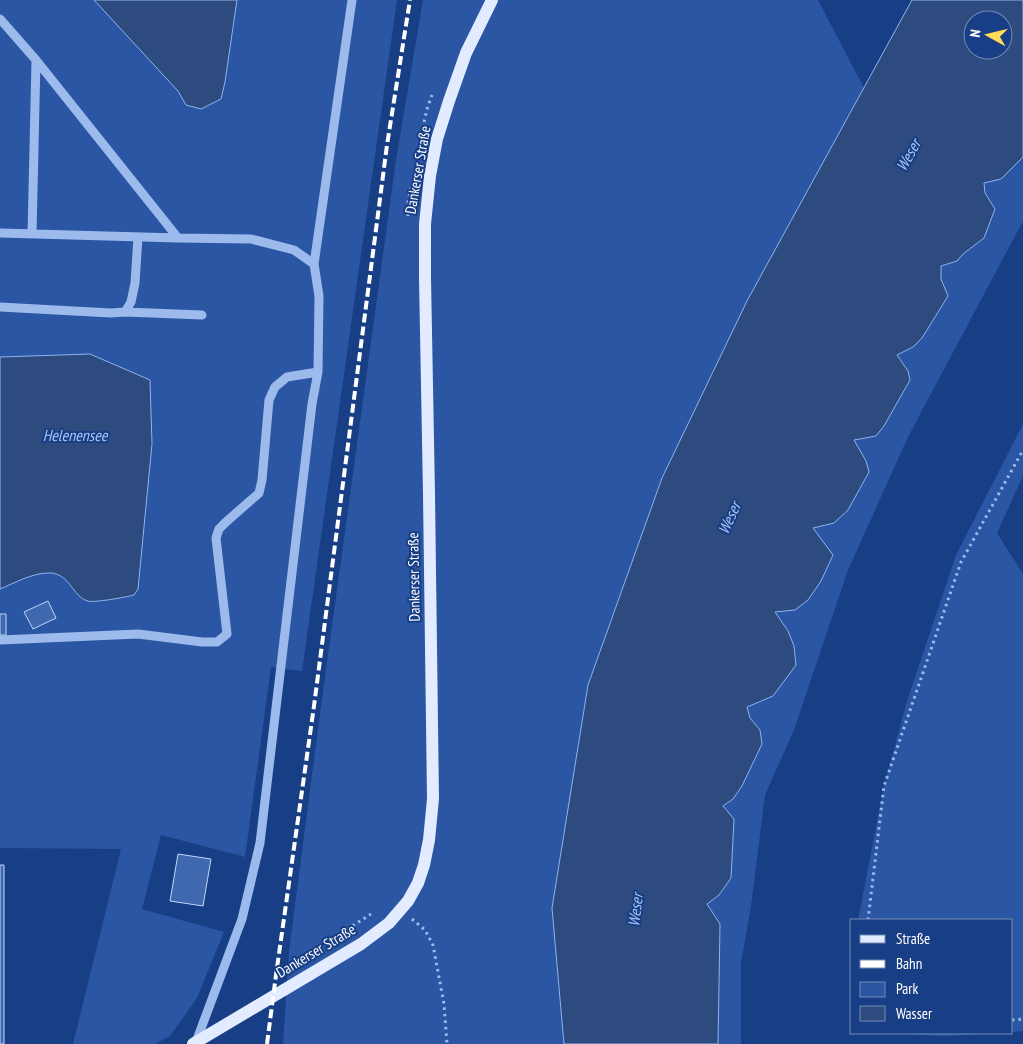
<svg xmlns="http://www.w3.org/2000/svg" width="1023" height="1044" font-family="'PT Sans Narrow',sans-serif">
  <rect width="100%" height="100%" fill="#183e85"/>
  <path fill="#2a56a3" d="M0 0H397L302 671 271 667 245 857 161 835 142 909 224 932 197 998 170 1036 155 1044H73L121 849 0 848Z
    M423 0H818L864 88 747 301 662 478 588 685 552 908 564 1044H283L289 951 321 706 396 160Z
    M1023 157V221L908 437 848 570 794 730 765 795 751 906 741 963V1044H718L720 924 707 904 719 895 723 806 733 799 742 786 762 744 760 730 750 718 747 707 773 696 796 665 794 646 788 631 775 612 813 527 834 523 848 510 869 472 866 461 854 440 876 436 884 426 910 380 908 371 897 355 913 347 922 338 948 296 941 279V266L957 261 963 254 984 238 995 209 985 193 983 183 1001 179Z
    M1023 424V476L997 533 1023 574V1031L1012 1032V920H858L884 786 907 701 956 555Z
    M891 1033H1004L943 1036Z"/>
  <path fill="#2e4b7f" stroke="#8fb4ef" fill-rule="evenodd" d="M94 0H237L225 82 221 99 201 109 186 105 178 91Z
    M912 0H1023V157L1001 179 984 183 985 193 995 209 984 238 963 254 957 261 941 266V279L948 296 922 338 913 347 897 355 908 371 910 380 884 426 876 436 854 440 866 461 869 472 848 510 834 523 813 528 833 555 821 581 808 600 795 610 775 612 788 631 794 646 796 665 773 696 747 707 750 718 760 730 762 744 742 786 733 799 723 806 734 819 731 878 719 895 707 904 720 924 718 1044H564L552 908 588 685 662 478 747 301ZM973 20H1003V50H973Z
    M90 354 150 380 152 444 138 589 134 595C127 597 94 603 88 601 72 597 70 572 48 573 33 573 14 583 0 589V357Z"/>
  <path fill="#4068ae" stroke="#c2d6f9" d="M48 601 56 618 33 629 24 612Z
    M0 614H6V635H0Z
    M178 854 211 859 203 906 170 901Z
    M0 865H4V1044H0Z"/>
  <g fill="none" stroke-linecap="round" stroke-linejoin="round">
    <path stroke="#9dbaec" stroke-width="3" stroke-dasharray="2.5 4" stroke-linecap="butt" d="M424 122 427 109 432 95
      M408 216V202L411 187
      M412 919 425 930 433 945 444 1004 447 1044
      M868 920 884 786 961 562 1023 450
      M309 954 371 914
      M1012 1020 1023 1019"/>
    <path stroke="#9dbaec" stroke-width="9" d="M0 19 36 60 178 238 251 239 294 250 314 264 319 296 318 372 312 404 260 843 242 919 196 1042
      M0 233 178 238
      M32 234 36 60
      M314 264 352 0
      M0 307 111 313 125 312 131 302 135 283 138 237
      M125 312 202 315
      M0 640 138 634 202 642H217L227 634 216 538 219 529 226 522 259 493 262 480 269 400 275 387 287 377 318 372"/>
    <path stroke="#e2ebff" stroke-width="12" d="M193 1044 361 944 389 923 408 901 418 883 424 865 429 840 433 799 429 494 425 278V224L430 176 437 139 449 101 466 53 492 0"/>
    <path stroke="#fff" stroke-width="4" stroke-dasharray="9 4" stroke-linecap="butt" d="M267 1044 276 975 314 706 387 145 410 0"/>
  </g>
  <g text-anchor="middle" stroke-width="4" stroke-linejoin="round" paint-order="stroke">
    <g font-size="15" fill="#fff" stroke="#183e85">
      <text transform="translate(418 170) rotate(-80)" y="5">Dankerser Straße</text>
      <text transform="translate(414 577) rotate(-91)" y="5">Dankerser Straße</text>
      <text transform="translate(316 951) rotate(-31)" y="5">Dankerser Straße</text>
    </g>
    <g font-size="16" font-style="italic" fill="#a8c5f4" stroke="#183e85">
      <text transform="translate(908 155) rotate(-61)" y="6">Weser</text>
      <text x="75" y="441">Helenensee</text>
      <text transform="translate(729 518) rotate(-66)" y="6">Weser</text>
      <text transform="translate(635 910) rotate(-83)" y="6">Weser</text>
    </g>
  </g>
  <rect x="850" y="919" width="162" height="115" fill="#183e85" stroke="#748bb6"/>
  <rect x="860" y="935" width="25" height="8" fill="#e2ebff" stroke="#748bb6"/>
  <text x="896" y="944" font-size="15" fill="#ffffff">Straße</text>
  <rect x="860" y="960" width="25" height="8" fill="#ffffff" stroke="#748bb6"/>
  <text x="896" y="969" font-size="15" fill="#ffffff">Bahn</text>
  <rect x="860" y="982" width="25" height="15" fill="#2a56a3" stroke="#748bb6"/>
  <text x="896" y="994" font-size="15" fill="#ffffff">Park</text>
  <rect x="860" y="1006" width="25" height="15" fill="#2e4b7f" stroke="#748bb6"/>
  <text x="896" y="1019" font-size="15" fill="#ffffff">Wasser</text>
  <g transform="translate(988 35) rotate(278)"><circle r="24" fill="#183e85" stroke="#748bb6"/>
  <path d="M0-4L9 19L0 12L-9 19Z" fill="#ffdd58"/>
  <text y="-8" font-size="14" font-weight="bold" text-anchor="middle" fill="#ffffff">N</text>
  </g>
</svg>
